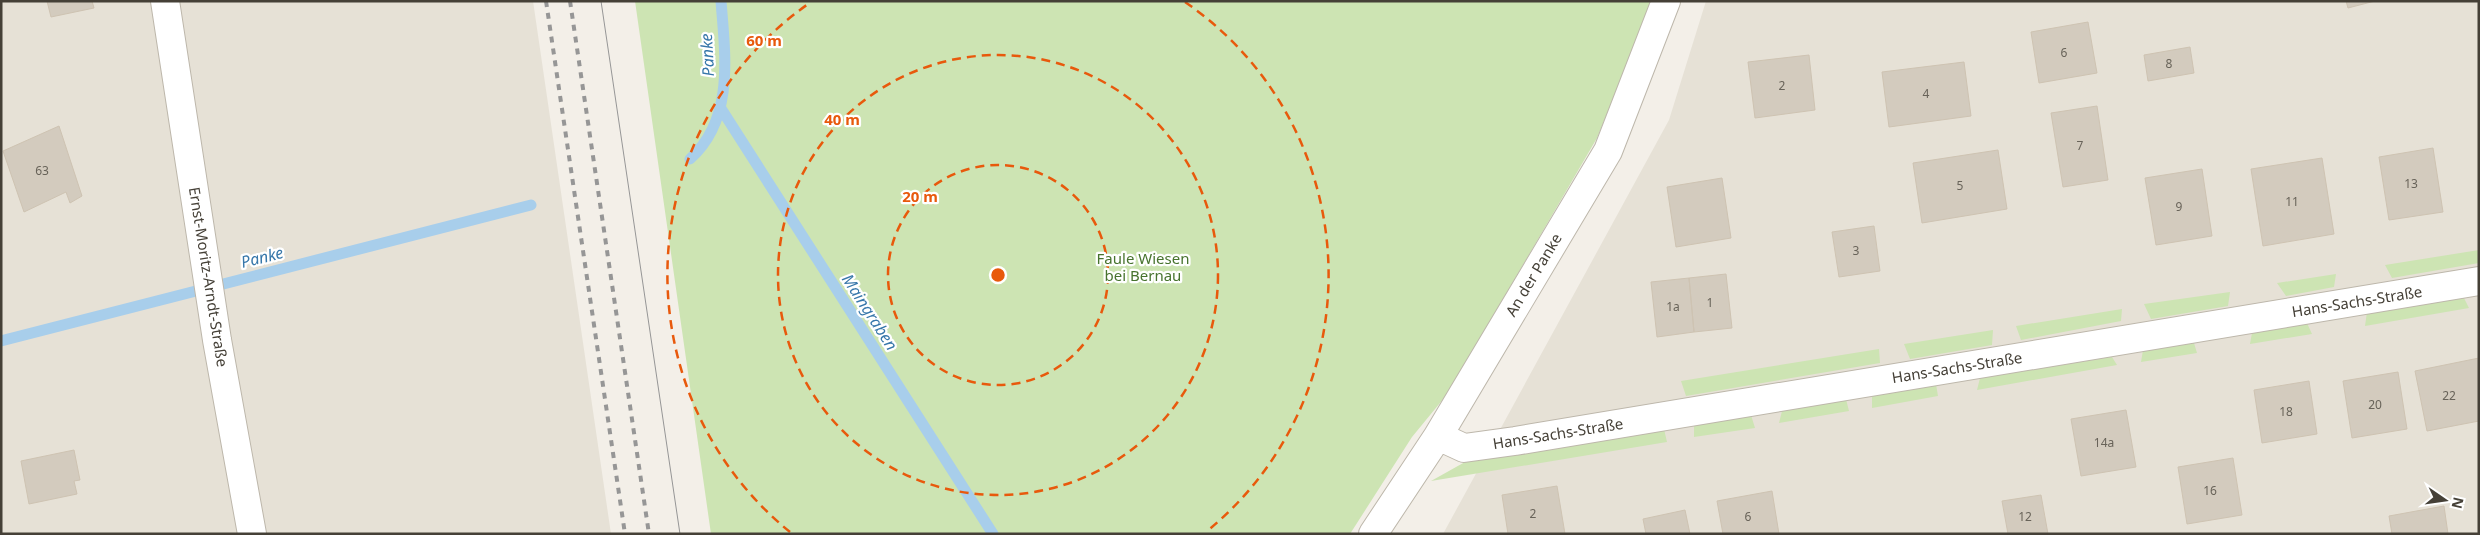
<svg xmlns="http://www.w3.org/2000/svg" width="2480" height="535" font-family="'Noto Sans',sans-serif">
  <rect width="100%" height="100%" fill="#f3efe8"/>
  <path fill="#e6e1d6" d="M1 1H533L611 534H1Z
    M1706 1H2479V534H1443L1669 120Z"/>
  <path fill="#cde4b3" d="M635 1H1653L1597 138 1449 392 1412 437 1350 534H711Z
    M2479 250V263L2392 278 2385 265Z
    M2336 274 2334 287 2286 296 2277 283Z
    M2230 292 2228 306 2151 319 2144 304Z
    M2464 298 2469 308 2365 326 2367 312Z
    M2122 309 2121 321 2021 340 2016 326Z
    M2307 323 2312 334 2250 344 2252 333Z
    M1993 330 1992 345 1910 359 1904 344Z
    M2194 343 2197 353 2141 362 2143 350Z
    M1879 349 1880 363 1686 396 1681 381Z
    M2112 357 2117 365 1977 390 1980 378Z
    M1936 384 1938 396 1872 408V396Z
    M1846 399 1849 411 1779 423 1782 411Z
    M1751 415 1755 428 1694 437V425Z
    M1664 429 1667 442 1431 481 1465 462Z"/>
  <g fill="none" stroke-linecap="round" stroke-linejoin="round">
    <path stroke="#a8ceeb" stroke-width="11" d="M720 107 993 534
      M690 159C735 119 725 54 721 1
      M1 341 531 205"/>
  </g>
  <path fill="#d3cbbe" stroke="#cec3b2" d="M47 1H92L94 8 51 17Z
    M2346 1H2375L2348 8Z
    M2088 22 2097 73 2039 83 2031 32Z
    M2190 47 2194 73 2148 81 2144 55Z
    M1809 55 1815 110 1755 118 1748 62Z
    M1964 62 1971 116 1889 127 1882 72Z
    M2097 106 2108 180 2063 187 2051 113Z
    M59 126 82 196 70 203 66 192 24 212 3 151Z
    M2433 148 2443 212 2389 220 2379 157Z
    M1998 150 2007 209 1922 223 1913 163Z
    M2322 158 2334 234 2263 246 2251 169Z
    M2202 169 2212 236 2156 245 2145 178Z
    M1722 178 1731 238 1676 247 1667 187Z
    M1874 226 1880 271 1839 277 1832 232Z
    M1726 274 1732 328 1694 332 1689 278Z
    M1689 278 1694 332 1657 337 1651 282Z
    M2479 358V421L2427 431 2415 371Z
    M2398 372 2407 429 2352 438 2343 381Z
    M2309 381 2317 434 2262 443 2254 390Z
    M2126 410 2136 467 2081 476 2071 419Z
    M74 450 80 480 74 481 77 494 29 504 21 461Z
    M2233 458 2242 515 2187 524 2178 467Z
    M1557 486 1565 534H1508L1502 495Z
    M1772 491 1779 534H1723L1717 501Z
    M2041 495 2048 534H2008L2002 501Z
    M2444 506 2448 534H2392L2389 516Z
    M1685 510 1690 534H1646L1643 519Z"/>
  <g fill="none" stroke-linecap="round" stroke-linejoin="round">
    <g stroke="#bdb7ab" stroke-width="30">
      <path id="street" d="M165 1 217 340 252 534
        M1438 436 1464 448 1515 441 2479 281
        M1373 534 1438 436 1608 151 1666 1"/>
    </g>
    <use href="#street" stroke="#fff" stroke-width="28"/>
    <path stroke="#969696" stroke-width="1" d="M601 1 680 534"/>
    <path stroke="#969696" stroke-width="4" stroke-dasharray="6 6" stroke-linecap="butt" d="M546 1 625 534
      M570 1 649 534"/>
  </g>
  <g fill="none" stroke="#e8590c" stroke-width="2.5" stroke-dasharray="9 6">
    <circle cx="998" cy="275" r="110"/>
    <circle cx="998" cy="275" r="220"/>
    <path d="M790 532A331 331 0 0 1 811 2M1185 2A331 331 0 0 1 1206 532"/>
  </g>
  <g text-anchor="middle" stroke-width="4.5" stroke-linejoin="round" paint-order="stroke">
    <g font-size="12" fill="#686359">
      <text x="2064" y="57">6</text>
      <text x="2169" y="68">8</text>
      <text x="1782" y="90">2</text>
      <text x="1926" y="98">4</text>
      <text x="2080" y="150">7</text>
      <text x="42" y="175">63</text>
      <text x="2411" y="188">13</text>
      <text x="1960" y="190">5</text>
      <text x="2292" y="206">11</text>
      <text x="2179" y="211">9</text>
      <text x="1856" y="255">3</text>
      <text x="1710" y="307">1</text>
      <text x="1673" y="311">1a</text>
      <text x="2449" y="400">22</text>
      <text x="2375" y="409">20</text>
      <text x="2286" y="416">18</text>
      <text x="2104" y="447">14a</text>
      <text x="2210" y="495">16</text>
      <text x="1533" y="518">2</text>
      <text x="1748" y="521">6</text>
      <text x="2025" y="521">12</text>
    </g>
    <g font-size="15" fill="#47732e" stroke="#fff">
      <text x="1143" y="264">Faule Wiesen<tspan x="1143" dy="17">bei Bernau</tspan></text>
    </g>
    <g font-size="15" fill="#454037" stroke="#fff">
      <text transform="translate(1534 275) rotate(-59)" y="5">An der Panke</text>
      <text transform="translate(208 277) rotate(81)" y="5">Ernst-Moritz-Arndt-Straße</text>
      <text transform="translate(2357 302) rotate(-9)" y="5">Hans-Sachs-Straße</text>
      <text transform="translate(1957 368) rotate(-9)" y="5">Hans-Sachs-Straße</text>
      <text transform="translate(1558 434) rotate(-9)" y="5">Hans-Sachs-Straße</text>
    </g>
    <g font-size="16" font-style="italic" fill="#3777aa" stroke="#fff">
      <text transform="translate(707 55) rotate(-93)" y="6">Panke</text>
      <text transform="translate(262 257) rotate(-14)" y="6">Panke</text>
      <text transform="translate(870 312) rotate(57)" y="6">Maingraben</text>
    </g>
  </g>
  <circle cx="998" cy="275" r="8" fill="#e8590c" stroke="#fff" stroke-width="2.5"/>
  <g font-size="15" text-anchor="middle" font-weight="bold" fill="#e8590c" stroke="#fff" stroke-width="4.5" stroke-linejoin="round" paint-order="stroke">
    <text x="764" y="46">60 m</text>
    <text x="842" y="125">40 m</text>
    <text x="920" y="202">20 m</text>
  </g>
  <rect width="2480" height="535" fill="none" stroke="#454037" stroke-width="5"/>
  <g transform="translate(2445 500) rotate(103)" stroke="#ffffff" stroke-width="4" paint-order="stroke">
  <path d="M0-4L9 19L0 12L-9 19Z" fill="#454037"/>
  <text y="-8" font-size="14" font-weight="bold" text-anchor="middle" fill="#454037">N</text>
  </g>
</svg>
